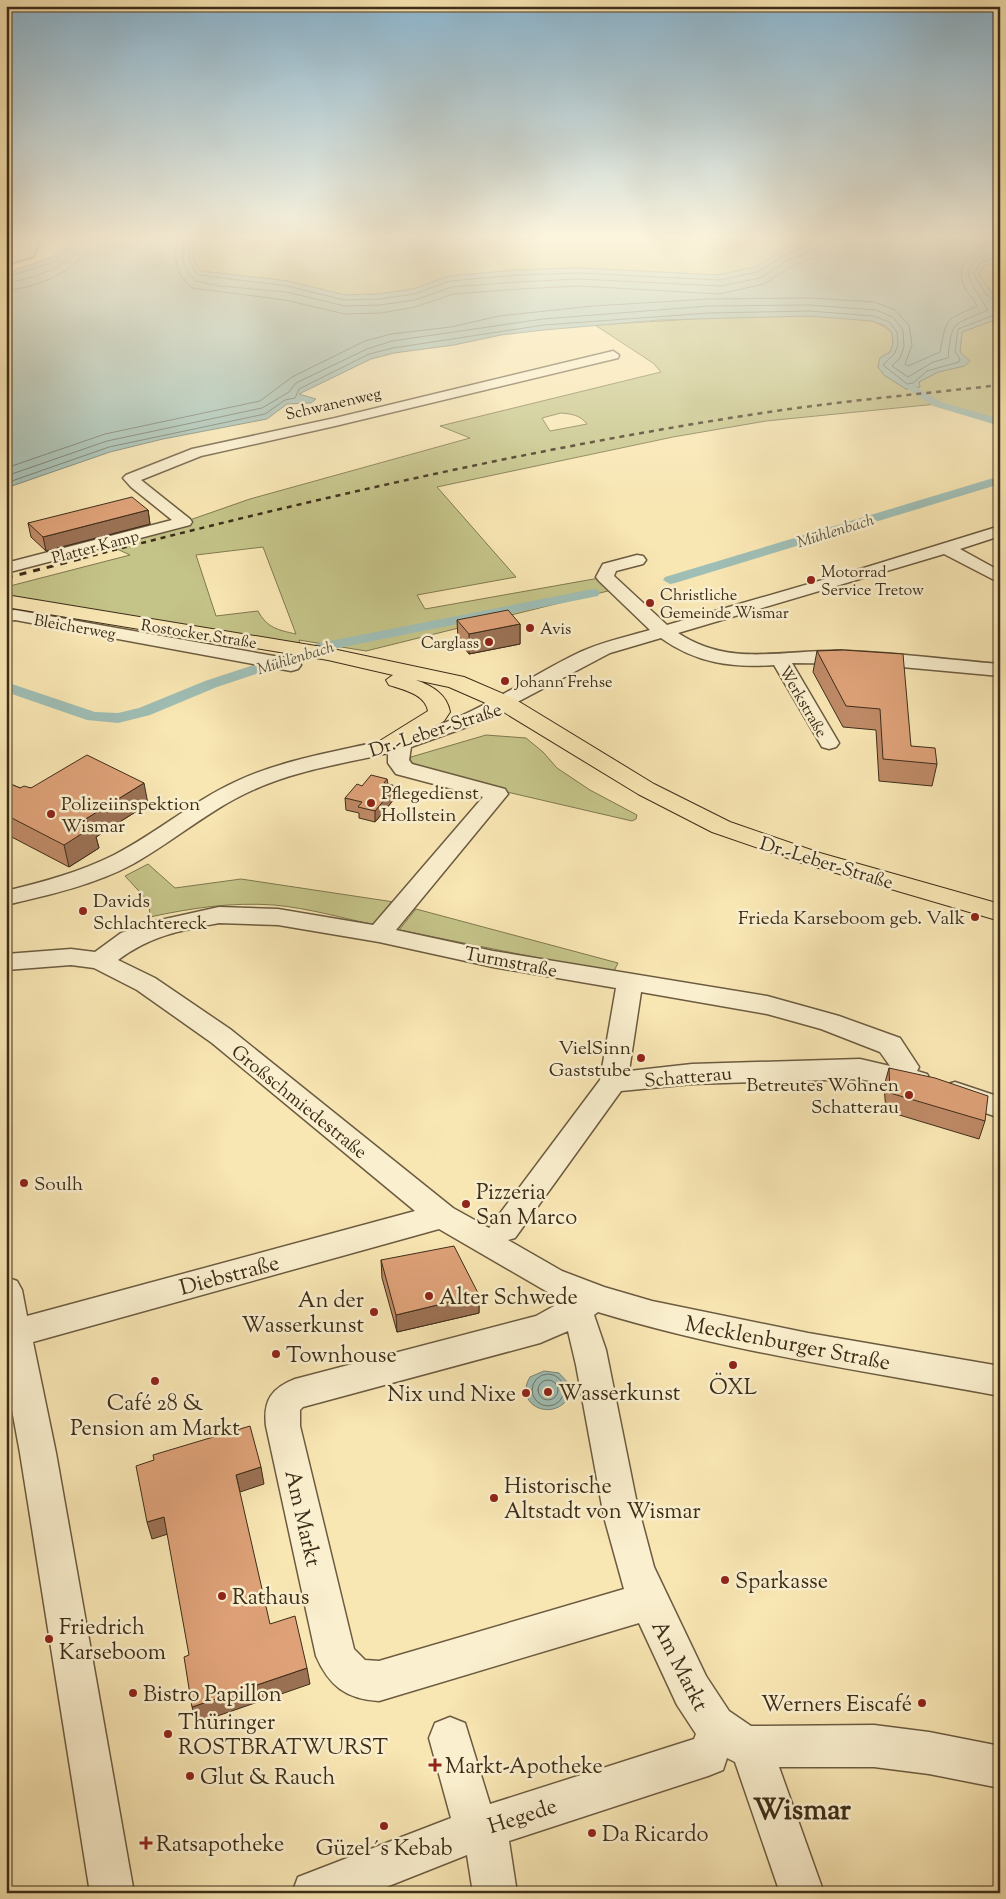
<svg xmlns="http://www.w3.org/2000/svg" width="1006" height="1899" font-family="'Sorts Mill Goudy',serif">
  <rect width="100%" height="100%" fill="#f8e6b3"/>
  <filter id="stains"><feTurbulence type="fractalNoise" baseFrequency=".004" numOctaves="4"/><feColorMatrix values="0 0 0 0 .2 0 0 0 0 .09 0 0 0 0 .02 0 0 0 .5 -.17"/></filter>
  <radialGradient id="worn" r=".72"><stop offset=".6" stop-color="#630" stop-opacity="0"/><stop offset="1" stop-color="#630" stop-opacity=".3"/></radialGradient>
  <path fill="#c4c388" stroke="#807850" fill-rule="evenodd" d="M197 239H813L783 250 755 267 719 275 579 268 518 270 449 276 413 289 379 294 345 295 288 281 200 271C191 260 193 252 197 239Z
    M1000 260V305L979 274 983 267Z
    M808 316C835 317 873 313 892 333L893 344 890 352 880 358 878 367 884 375 906 389 920 387 919 382 938 372 964 366 960 352 962 332 1000 318V423L937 404 766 421 673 437 437 487 516 577 417 595 425 609 605 577 616 589 366 651 299 640 302 650 6 601V587L130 555 104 543 184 522 250 499 470 438 440 426 661 372 653 363 595 325 710 318ZM561 413C572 414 580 415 587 424L550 431 542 418ZM263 547 296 634C278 630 267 628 258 611L216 616 196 555Z
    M486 735 526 738 543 752 557 768 590 790 637 815 636 819 632 821 412 770 409 764 411 757Z
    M148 864 175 888 241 879 394 902 375 925C342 918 308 908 274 905 232 902 191 908 150 917L149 902 125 876Z
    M416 909 618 963 613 973 399 930Z"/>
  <path fill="#9fbeb5" stroke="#788477" d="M79 239H197C193 252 191 260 200 271L288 281 345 295 379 294 413 289 449 276 518 270 579 268 719 275 755 267 783 250 813 239H1000V260L983 267 979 274 1000 305V318L962 332 960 352 970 361 964 366 938 372 919 382 920 387 906 389 884 375 878 367 880 358 890 352 893 344 892 333 886 326 872 321 808 316 659 320 544 330 501 335 454 345 394 353 371 359 299 394 316 399 311 403 287 404 267 419 163 439 110 452 6 488V273L52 257 65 245Z
    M544 1371 559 1373 569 1384V1397C553 1423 513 1405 530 1377Z"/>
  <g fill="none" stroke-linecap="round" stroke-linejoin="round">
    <path stroke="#6e7667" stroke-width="1" d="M177 239C173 259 176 274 192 288L285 300 345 314 381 313 415 307 453 294 519 289 579 286 719 294 764 284 791 267 816 257 823 250 825 239
      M185 239C180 260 182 264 195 281L219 286 286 292 345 306 380 305 415 300 452 287 518 282 579 279 721 286 760 278 788 260 812 251 817 246 818 239
      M192 239C188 253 187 264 199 275L287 286 344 300 379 299 414 294 450 281 518 275 579 273 720 280 757 272 785 255 808 246 811 239
      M1000 255 980 263 974 274 985 293 1000 306
      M6 277 54 262 68 249 77 245 78 239
      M6 283C32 279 75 266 85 239
      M6 291C37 287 82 271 92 239
      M6 468 105 434 260 401 292 377 365 341 391 334 451 327 499 316 593 306 709 299 809 298 874 302 895 310 909 325 912 345 905 364 908 366 940 352C947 317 944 321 977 306 974 298 967 294 964 286 953 261 978 244 1000 242
      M6 476 107 441 262 408 289 392 296 383 367 349 392 341 543 319 709 306 809 305 876 310 893 317 903 330 904 347 900 358 892 366 908 377 933 362 948 358C952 318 953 326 988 310L971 283 968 272 977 258 1000 249
      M6 483 109 447 265 414 285 400 295 398 299 389 369 354 393 348 544 325 709 313 809 311 874 316 889 322 897 332 898 344 895 353 883 365 907 384 913 383 927 371 959 362 960 359 955 352 958 329 1000 313
      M532 1390a16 16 0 1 1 32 0a16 16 0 1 1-32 0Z
      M538 1390a10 10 0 1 1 20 0a10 10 0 1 1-20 0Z"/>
    <path stroke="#788477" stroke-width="2.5" d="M6 265 34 257 41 239"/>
    <path fill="#9fbeb5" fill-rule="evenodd" d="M913 385 941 402 1000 419V426L933 406 909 390 908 388Z
      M1000 476V484L675 583 670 584 663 580 665 577Z
      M593 589 598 590 600 593 598 596 328 650 217 687 150 715 118 723 87 720 6 692V682L95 712 118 713 139 708 205 681 320 643Z"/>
    <g stroke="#6c5b40" stroke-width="3">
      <path id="minor" d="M613 351 619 355 618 358 335 426 201 456 141 480 190 519 192 522 190 525 6 573V563L172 520 131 487 123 478 126 475 192 449 335 418Z
        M1000 526V536L960 549 1000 571V583L944 554 678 633C732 669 787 648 848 651 899 653 949 660 1000 664V676L869 664 792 663 839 743 836 747 829 749 822 747 774 665C732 668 696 663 661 638L610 653 478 723 411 747 409 760 412 764 505 789 508 794 396 930 493 951 767 996 839 1016 900 1038 919 1067 917 1071 927 1074 931 1081 927 1088 917 1091 860 1079 692 1084 621 1091 515 1238 508 1240 562 1271 604 1287 652 1301 808 1333 1000 1366V1396C866 1371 729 1352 598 1312L594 1315 606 1350 636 1499 654 1567 706 1676 729 1711 751 1726 874 1725 929 1732 1000 1746V1788L929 1774 874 1767H779L824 1893H780L735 1762 727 1758 723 1770 708 1776 509 1841 517 1893H473L467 1855 371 1893H292L298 1877 451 1818 429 1738 435 1723 450 1717 465 1723 490 1804 694 1739 696 1734 677 1705 639 1623 379 1701C346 1699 329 1686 316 1656L266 1426C263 1400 272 1388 295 1379L536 1316 554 1306 550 1297 551 1294 439 1229 33 1342 56 1453 134 1893H90L20 1453 6 1377V1277L17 1281 22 1290 27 1316 415 1211 212 1043 137 990 94 968 71 965 6 970V954L71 949 95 952 121 933 156 921 219 907 278 909 373 925 483 797 396 774 388 763V753C343 764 296 770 253 790 210 809 174 841 133 864 94 885 49 895 6 905V891C43 882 80 872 114 855 157 833 193 801 237 781 302 751 377 748 444 723 491 705 532 675 578 653 601 642 626 637 650 630L599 581 596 577 603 564 637 555 643 556 646 560 643 564 616 571 614 576 667 625 867 567ZM219 923 278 925 379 942 493 967 616 988 600 1080 489 1228 453 1208 230 1029 155 978 118 960C152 935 179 931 219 923ZM641 992 767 1014 821 1029 880 1052 890 1066 860 1059 692 1064 629 1071ZM568 1331 576 1365 604 1517 624 1589 379 1661 365 1660 354 1649 300 1426V1410L303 1407 540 1343Z
        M15 610 291 659 298 661 301 665 298 669 291 671 15 620 6 621V611Z
        M955 1082 1000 1097V1118L945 1099 941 1092 945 1085Z"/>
    </g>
    <g stroke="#3d2d19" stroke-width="2">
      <path id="major" d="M6 595 328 648 464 677 513 698 654 784 730 822 820 853 1000 904V921L802 863 712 832 638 794 497 708 449 687 416 680C432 686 447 694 450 712L444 721 394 752 386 754 378 752 375 747 378 742 428 711C425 694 404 690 389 685L386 680 393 675 328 660 6 607Z"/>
    </g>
    <use href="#minor" fill="#faefce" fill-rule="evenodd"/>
    <use href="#major" fill="#f8e6b3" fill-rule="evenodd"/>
    <path stroke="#3d2d19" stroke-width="2.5" stroke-dasharray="5 5" stroke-linecap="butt" d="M83 558C308 500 533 448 762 413 841 401 921 394 1000 385"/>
    <path stroke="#3d2d19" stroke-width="3" stroke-dasharray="7 7" stroke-linecap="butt" d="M6 578 88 557"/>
  </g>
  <path fill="#bf8a67" stroke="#3d2d19" d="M148 510 150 524 46 551 31 537 28 523Z
    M457 620 520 624V644L469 654 458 640Z
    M843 650 911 746 937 764 932 786 879 781 876 730 843 727 813 672 817 651Z
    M387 779 388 784 396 797 375 822 359 818V813L346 810 345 798 362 786Z
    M6 782 20 788H31L148 804 96 837 99 848 69 867 6 834Z
    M889 1068 985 1121 979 1139 886 1111 884 1086Z
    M381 1260 479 1295V1313L397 1332 382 1278Z"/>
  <path fill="#9b7154" stroke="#3d2d19" d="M148 510 150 524 46 551 43 537Z
    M520 624V644L469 654V634Z
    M144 783 148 804 96 837 99 848 69 867 64 845 84 820Z
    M396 786V797L375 822V811Z
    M479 1295V1313L397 1332 396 1315Z
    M261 1467 264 1484 240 1492 236 1475Z
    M164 1517 168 1534 152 1539 147 1522Z
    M307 1668 310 1684 197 1723 192 1707Z"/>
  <path fill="#dea178" stroke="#3d2d19" d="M132 497 148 510 43 537 28 523Z
    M508 610 520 624 469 634 457 620Z
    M843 650 903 654 911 746 935 748 937 764 883 759 880 709 846 706 817 651Z
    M87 755 144 783 84 820 94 826 64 845 6 815V803L10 801 6 799V782L20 788 24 786 31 788Z
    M371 775 387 779 384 783 396 786 375 811 358 807 362 802 345 798 357 784 362 786Z
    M889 1068 935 1078 988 1096 985 1121 890 1093Z
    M454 1246 479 1295 396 1315 381 1260Z
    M250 1426 261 1467 236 1475 270 1624 295 1616 307 1668 192 1707 184 1657 189 1655 164 1517 147 1522 136 1466 154 1460 153 1455Z"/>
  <linearGradient id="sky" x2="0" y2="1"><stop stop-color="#8bb8d4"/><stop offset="0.47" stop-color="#fcf4dd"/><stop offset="1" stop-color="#fcf4dd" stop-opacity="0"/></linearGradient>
  <rect width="1006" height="505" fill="url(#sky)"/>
  <g fill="#8f2418" stroke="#faefce" stroke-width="2">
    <circle cx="811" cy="580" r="5"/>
    <circle cx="650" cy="603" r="5"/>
    <circle cx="530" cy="628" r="5"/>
    <circle cx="489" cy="642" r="5"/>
    <circle cx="505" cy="681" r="5"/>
    <circle cx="371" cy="803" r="5"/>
    <circle cx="51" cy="814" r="5"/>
    <circle cx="83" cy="911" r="5"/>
    <circle cx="975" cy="917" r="5"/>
    <circle cx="641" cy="1058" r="5"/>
    <circle cx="909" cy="1095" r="5"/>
    <circle cx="24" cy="1183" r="5"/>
    <circle cx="466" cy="1204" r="5"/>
    <circle cx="429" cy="1296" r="5"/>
    <circle cx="374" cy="1312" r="5"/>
    <circle cx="276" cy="1354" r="5"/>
    <circle cx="733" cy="1365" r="5"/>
    <circle cx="155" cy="1381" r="5"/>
    <circle cx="548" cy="1392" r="5"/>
    <circle cx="526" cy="1393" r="5"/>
    <circle cx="494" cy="1498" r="5"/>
    <circle cx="725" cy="1580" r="5"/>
    <circle cx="222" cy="1596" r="5"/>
    <circle cx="49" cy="1639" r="5"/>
    <circle cx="133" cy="1693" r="5"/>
    <circle cx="922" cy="1703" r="5"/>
    <circle cx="168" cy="1734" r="5"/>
    <path d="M432.5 1757.5h5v5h5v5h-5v5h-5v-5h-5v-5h5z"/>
    <circle cx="190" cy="1776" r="5"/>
    <circle cx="384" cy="1826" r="5"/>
    <circle cx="592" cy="1833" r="5"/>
    <path d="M143.5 1835.5h5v5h5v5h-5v5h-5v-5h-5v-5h5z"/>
  </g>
  <g text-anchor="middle" stroke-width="5" stroke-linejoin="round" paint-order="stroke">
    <g font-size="16" fill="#3d2d19" stroke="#faefce">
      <text transform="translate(333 403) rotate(-13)" y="6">Schwanenweg</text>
      <text transform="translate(95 546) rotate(-15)" y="6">Platter Kamp</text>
      <text transform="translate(75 626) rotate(10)" y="6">Bleicherweg</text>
      <text transform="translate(199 633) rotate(9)" y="6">Rostocker Straße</text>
      <text transform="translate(804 701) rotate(60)" y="6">Werkstraße</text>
    </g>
    <g font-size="16" font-style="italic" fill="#565140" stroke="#faefce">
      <text transform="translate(835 530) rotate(-17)" y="6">Mühlenbach</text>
      <text transform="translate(295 657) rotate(-17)" y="6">Mühlenbach</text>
    </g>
    <g font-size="16" fill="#3d2d19" stroke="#faefce" text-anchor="start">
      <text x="821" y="577">Motorrad<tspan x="821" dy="18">Service Tretow</tspan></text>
      <text x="660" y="600">Christliche<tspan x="660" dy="18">Gemeinde Wismar</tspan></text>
      <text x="540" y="634">Avis</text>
      <text x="479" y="648" text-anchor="end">Carglass</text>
      <text x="515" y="687">Johann Frehse</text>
    </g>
    <g font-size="19" fill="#3d2d19" stroke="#faefce">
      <text transform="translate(435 729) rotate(-18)" y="7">Dr.-Leber-Straße</text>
      <text transform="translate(827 862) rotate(17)" y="7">Dr.-Leber-Straße</text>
      <text transform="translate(511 961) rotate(11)" y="7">Turmstraße</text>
      <text transform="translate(688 1076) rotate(-5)" y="7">Schatterau</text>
      <text transform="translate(300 1101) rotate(39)" y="7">Großschmiedestraße</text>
    </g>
    <g font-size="19" fill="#3d2d19" stroke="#faefce" text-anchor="start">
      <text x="381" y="799">Pflegedienst<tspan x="381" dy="22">Hollstein</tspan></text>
      <text x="61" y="810">Polizeiinspektion<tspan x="61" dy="22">Wismar</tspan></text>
      <text x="93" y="907">Davids<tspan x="93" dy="22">Schlachtereck</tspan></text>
      <text x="965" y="924" text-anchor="end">Frieda Karseboom geb. Valk</text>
      <text x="631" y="1054" text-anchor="end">VielSinn<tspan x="631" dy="22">Gaststube</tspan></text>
      <text x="899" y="1091" text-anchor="end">Betreutes Wohnen<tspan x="899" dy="22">Schatterau</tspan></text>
      <text x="34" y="1190">Soulh</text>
    </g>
    <g font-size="22" fill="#3d2d19" stroke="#faefce" text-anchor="start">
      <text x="476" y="1199">Pizzeria<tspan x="476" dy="25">San Marco</tspan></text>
      <text x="439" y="1304">Alter Schwede</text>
      <text x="364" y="1307" text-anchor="end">An der<tspan x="364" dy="25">Wasserkunst</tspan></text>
      <text x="286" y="1362">Townhouse</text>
      <text x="733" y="1394" text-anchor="middle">ÖXL</text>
      <text x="558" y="1400">Wasserkunst</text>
      <text x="516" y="1401" text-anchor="end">Nix und Nixe</text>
      <text x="155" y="1410" text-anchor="middle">Café 28 &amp;<tspan x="155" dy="25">Pension am Markt</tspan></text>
      <text x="504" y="1493">Historische<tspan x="504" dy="25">Altstadt von Wismar</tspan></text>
      <text x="735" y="1588">Sparkasse</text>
      <text x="232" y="1604">Rathaus</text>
      <text x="59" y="1634">Friedrich<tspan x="59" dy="25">Karseboom</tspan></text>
      <text x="143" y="1701">Bistro Papillon</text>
      <text x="912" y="1711" text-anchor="end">Werners Eiscafé</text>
      <text x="178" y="1729">Thüringer<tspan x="178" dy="25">ROSTBRATWURST</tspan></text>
      <text x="445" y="1773">Markt-Apotheke</text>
      <text x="200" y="1784">Glut &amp; Rauch</text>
      <text x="602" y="1841">Da Ricardo</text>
      <text x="156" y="1851">Ratsapotheke</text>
      <text x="384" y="1855" text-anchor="middle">Güzel´s Kebab</text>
    </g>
    <g font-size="22" fill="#3d2d19" stroke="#faefce">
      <text transform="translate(229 1274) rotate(-15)" y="8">Diebstraße</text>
      <text transform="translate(788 1342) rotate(11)" y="8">Mecklenburger Straße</text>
      <text transform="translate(304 1518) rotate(77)" y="8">Am Markt</text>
      <text transform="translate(681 1665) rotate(63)" y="8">Am Markt</text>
      <text transform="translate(522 1815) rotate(-18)" y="8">Hegede</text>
    </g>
    <g font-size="29" font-weight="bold" fill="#3d2d19" stroke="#faefce">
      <text x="802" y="1819">Wismar</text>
    </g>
  </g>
  <rect width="1006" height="1899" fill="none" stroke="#f8e6b3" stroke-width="25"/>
  <rect x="8" y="8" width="991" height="1884" fill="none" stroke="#3d2d19" stroke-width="2.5"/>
  <rect x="12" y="12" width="981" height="1874" fill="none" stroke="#3d2d19"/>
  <rect width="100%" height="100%" filter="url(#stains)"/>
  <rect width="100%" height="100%" fill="url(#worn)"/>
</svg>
